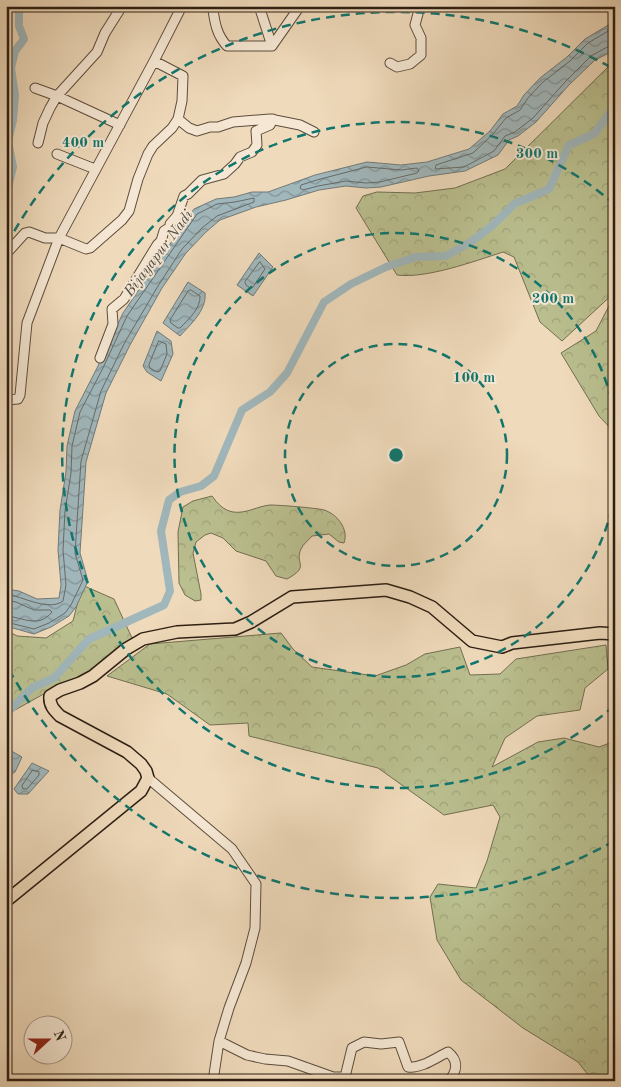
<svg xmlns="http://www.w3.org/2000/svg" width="621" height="1087" font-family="'Old Standard TT',serif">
  <defs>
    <pattern id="forest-crowns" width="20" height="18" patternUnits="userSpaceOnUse" patternTransform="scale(1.25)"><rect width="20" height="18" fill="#babf8f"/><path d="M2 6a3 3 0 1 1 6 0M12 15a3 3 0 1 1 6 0" fill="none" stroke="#a0a47a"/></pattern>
    <pattern id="water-waves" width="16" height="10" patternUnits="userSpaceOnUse" patternTransform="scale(1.25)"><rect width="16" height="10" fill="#a0b7bc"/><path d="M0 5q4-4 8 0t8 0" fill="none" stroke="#839498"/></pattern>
  </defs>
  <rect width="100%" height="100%" fill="#efdabb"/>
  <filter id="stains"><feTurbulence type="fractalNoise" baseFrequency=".004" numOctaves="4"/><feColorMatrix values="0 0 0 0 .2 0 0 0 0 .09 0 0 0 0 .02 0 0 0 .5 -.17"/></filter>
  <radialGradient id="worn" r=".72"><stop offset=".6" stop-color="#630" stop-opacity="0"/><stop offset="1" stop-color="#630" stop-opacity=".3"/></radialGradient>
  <path fill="url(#forest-crowns)" stroke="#736e51" d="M615 60V292L562 341 540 322 514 257 503 252C475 261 426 279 397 275L356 208 363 196 377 192 415 193 455 188 505 169Z
    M615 300V433L599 416 561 353 596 331 610 304Z
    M212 496C218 504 223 510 233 512 246 514 258 506 270 505 279 505 317 508 324 510 337 514 349 529 344 543L339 542 329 534 312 536C309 540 303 544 301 549 294 564 311 566 287 579L276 576 266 561 236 551 223 538 211 533 205 535 196 542 193 553 201 594V600L195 601 185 595 179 583 178 532 183 507 193 501Z
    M82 585 114 599 132 638 105 662 89 673 49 691 6 715V630L17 636 46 638 73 621Z
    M281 633 293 649 312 667 375 676 406 665 425 654 460 647 470 675 500 674 516 659 606 645 608 669 585 688 580 710 537 716 505 738 492 767 538 742 564 738 599 747 615 741V1081H593L578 1062 523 1028 461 980 437 940 430 897 438 884 476 888 487 861 500 817 493 805 444 815 378 768 249 736 248 723 210 725 167 694 107 676 150 644Z"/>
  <path fill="url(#water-waves)" stroke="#727a78" d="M615 21V47L611 52 595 60 569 85 536 122 518 136 509 140 498 155 465 171 429 176 381 187 366 188 346 186 319 190 286 200 256 207 220 220 206 232 186 253 162 288 130 345 106 393 86 462 80 553 88 581 76 607 69 616 51 627 34 634 6 626V589L19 591 37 599 59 598 61 585 58 550 60 510 66 472 67 446 75 411 98 366 123 313 194 209 216 199 234 197 252 192H268L315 175 367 162 401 165 427 162 469 149 490 131 503 114 517 106 524 95 540 78 567 57 585 39Z
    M259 253 273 267 253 296 237 285Z
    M188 282 205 293C207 310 190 325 180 336L163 323Z
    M157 331 171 341 173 354 161 381 147 372 143 366Z
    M6 748 22 757 15 772 6 778Z
    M32 763 49 771 28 794H18L14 789Z"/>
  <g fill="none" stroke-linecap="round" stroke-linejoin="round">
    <path stroke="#666a68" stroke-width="1" d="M615 27 588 43 570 61 543 82 528 98 520 110 506 118 493 134 473 153 436 165 435 169 464 167 494 151 505 136 515 132 533 118 565 82 591 56 611 45 615 44
      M367 167 401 170 417 168 419 171 417 173 380 182 366 183 346 181 318 186 303 190 300 188 301 185 317 180Z
      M260 262 265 269 253 287 250 288 246 285 245 282Z
      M191 290 200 296C201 308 188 320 180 328H178L171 323 170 320 188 291Z
      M159 341 166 344 167 354 160 371 157 372 150 368 149 365Z
      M6 594C22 596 48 612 63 601L66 585 63 550 65 511 71 473 72 446 80 412 103 368 127 316 197 214 217 204 235 202 254 198V202L217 216 202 228 182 249 158 286 125 342 101 391 81 461 75 553 83 580 71 605 65 613 49 623 34 629 6 622
      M6 600 16 602 34 610H50L52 612C38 629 23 617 6 616
      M33 770 39 772V775L27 789H23L22 786Z"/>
    <path stroke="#727a78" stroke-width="2.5" d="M6 714 9 711"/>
    <path stroke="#a0b7bc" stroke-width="8" d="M6 196 13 167 8 141 13 120 15 95 11 68 15 51 24 39 19 26V11L24 6
      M9 711 32 688 54 678 89 639 164 605 170 591 161 531 169 500 180 492 201 486 214 476 242 410 270 392 287 373 324 302 351 284 386 267 416 257 446 256 471 242 493 225 514 204 549 189 569 145 594 134 615 106"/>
    <g stroke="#5d4d3d" stroke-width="11">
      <path id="minor" d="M209 6 213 10C215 24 217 35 227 46H272
        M259 6 272 46
        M272 46 300 6
        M390 63 397 67 410 64 421 55V38L415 25 420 6
        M35 88 57 96 120 125
        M178 119 189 128 197 131 210 127H218L233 122 270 119 300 125 314 132
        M38 143 43 123 50 108 57 96 97 52 105 33 122 6
        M57 154 95 169
        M6 254 25 233 29 232 45 238H59L86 249 90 248 122 220 129 211 138 179 148 154 153 146 172 128 178 119 182 101 183 76 154 61
        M100 358 113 324 112 309 124 299 157 245 161 241 164 231 170 227V224L177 216 184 196 188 194 202 180 224 174 235 164 240 157 252 152 257 145 256 131 270 125 273 119
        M6 400 18 399 20 395 27 323 59 238 154 61 182 6
        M148 778 232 849 256 884 255 928 246 963 229 1008 219 1041 213 1081
        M219 1041 247 1055 265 1059 288 1061 333 1077H345L352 1048 364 1042 381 1044 399 1042 408 1067C421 1069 437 1057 448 1052 459 1061 457 1071 449 1081"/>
    </g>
    <g stroke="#2c1e13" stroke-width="14">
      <path id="major" d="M6 901 141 791 148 778 146 771 141 764 127 752 60 716C54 710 49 705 50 696L60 690 80 683 93 676 126 649 143 639 177 632 235 629 251 622 292 597 386 590 410 597 432 607 472 641 502 647 512 643 600 633 615 634"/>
    </g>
    <use href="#minor" stroke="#f5e7d3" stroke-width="9"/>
    <use href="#major" stroke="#efdabb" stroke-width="11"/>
  </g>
  <g fill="none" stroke="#0f766e" stroke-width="2.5" stroke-dasharray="9 6">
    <circle cx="396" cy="455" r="111"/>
    <path d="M615 494A222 222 0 1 1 615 416"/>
    <path d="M614 706A333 333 0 1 1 614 204"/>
    <path d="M614 841A443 443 0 0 1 7 666M7 244A443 443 0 0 1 614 69"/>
  </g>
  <g text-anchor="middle" stroke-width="4" stroke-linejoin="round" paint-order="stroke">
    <g font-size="15" font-style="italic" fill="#4f4c46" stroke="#f5e7d3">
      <text transform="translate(158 253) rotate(-53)" y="5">Bijayapur Nadi</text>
    </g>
  </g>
  <circle cx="396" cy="455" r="8" fill="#0f766e" stroke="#f5e7d3" stroke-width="2.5"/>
  <g font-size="15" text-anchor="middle" font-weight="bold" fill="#0f766e" stroke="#f5e7d3" stroke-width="4" stroke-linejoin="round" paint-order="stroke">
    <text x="83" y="147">400 m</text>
    <text x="537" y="158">300 m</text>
    <text x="553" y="303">200 m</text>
    <text x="474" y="382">100 m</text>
  </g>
  <rect width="621" height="1087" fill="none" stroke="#efdabb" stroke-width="25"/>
  <rect x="8" y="8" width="606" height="1072" fill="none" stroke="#2c1e13" stroke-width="2.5"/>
  <rect x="12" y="12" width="596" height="1062" fill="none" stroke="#2c1e13"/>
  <g transform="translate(48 1040) rotate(69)"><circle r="24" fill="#f5e7d3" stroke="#a59786"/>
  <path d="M0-4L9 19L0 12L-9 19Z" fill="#8f2418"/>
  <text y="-8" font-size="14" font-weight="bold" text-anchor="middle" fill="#2c1e13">N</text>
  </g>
  <rect width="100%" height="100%" filter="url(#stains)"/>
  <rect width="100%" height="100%" fill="url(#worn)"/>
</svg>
